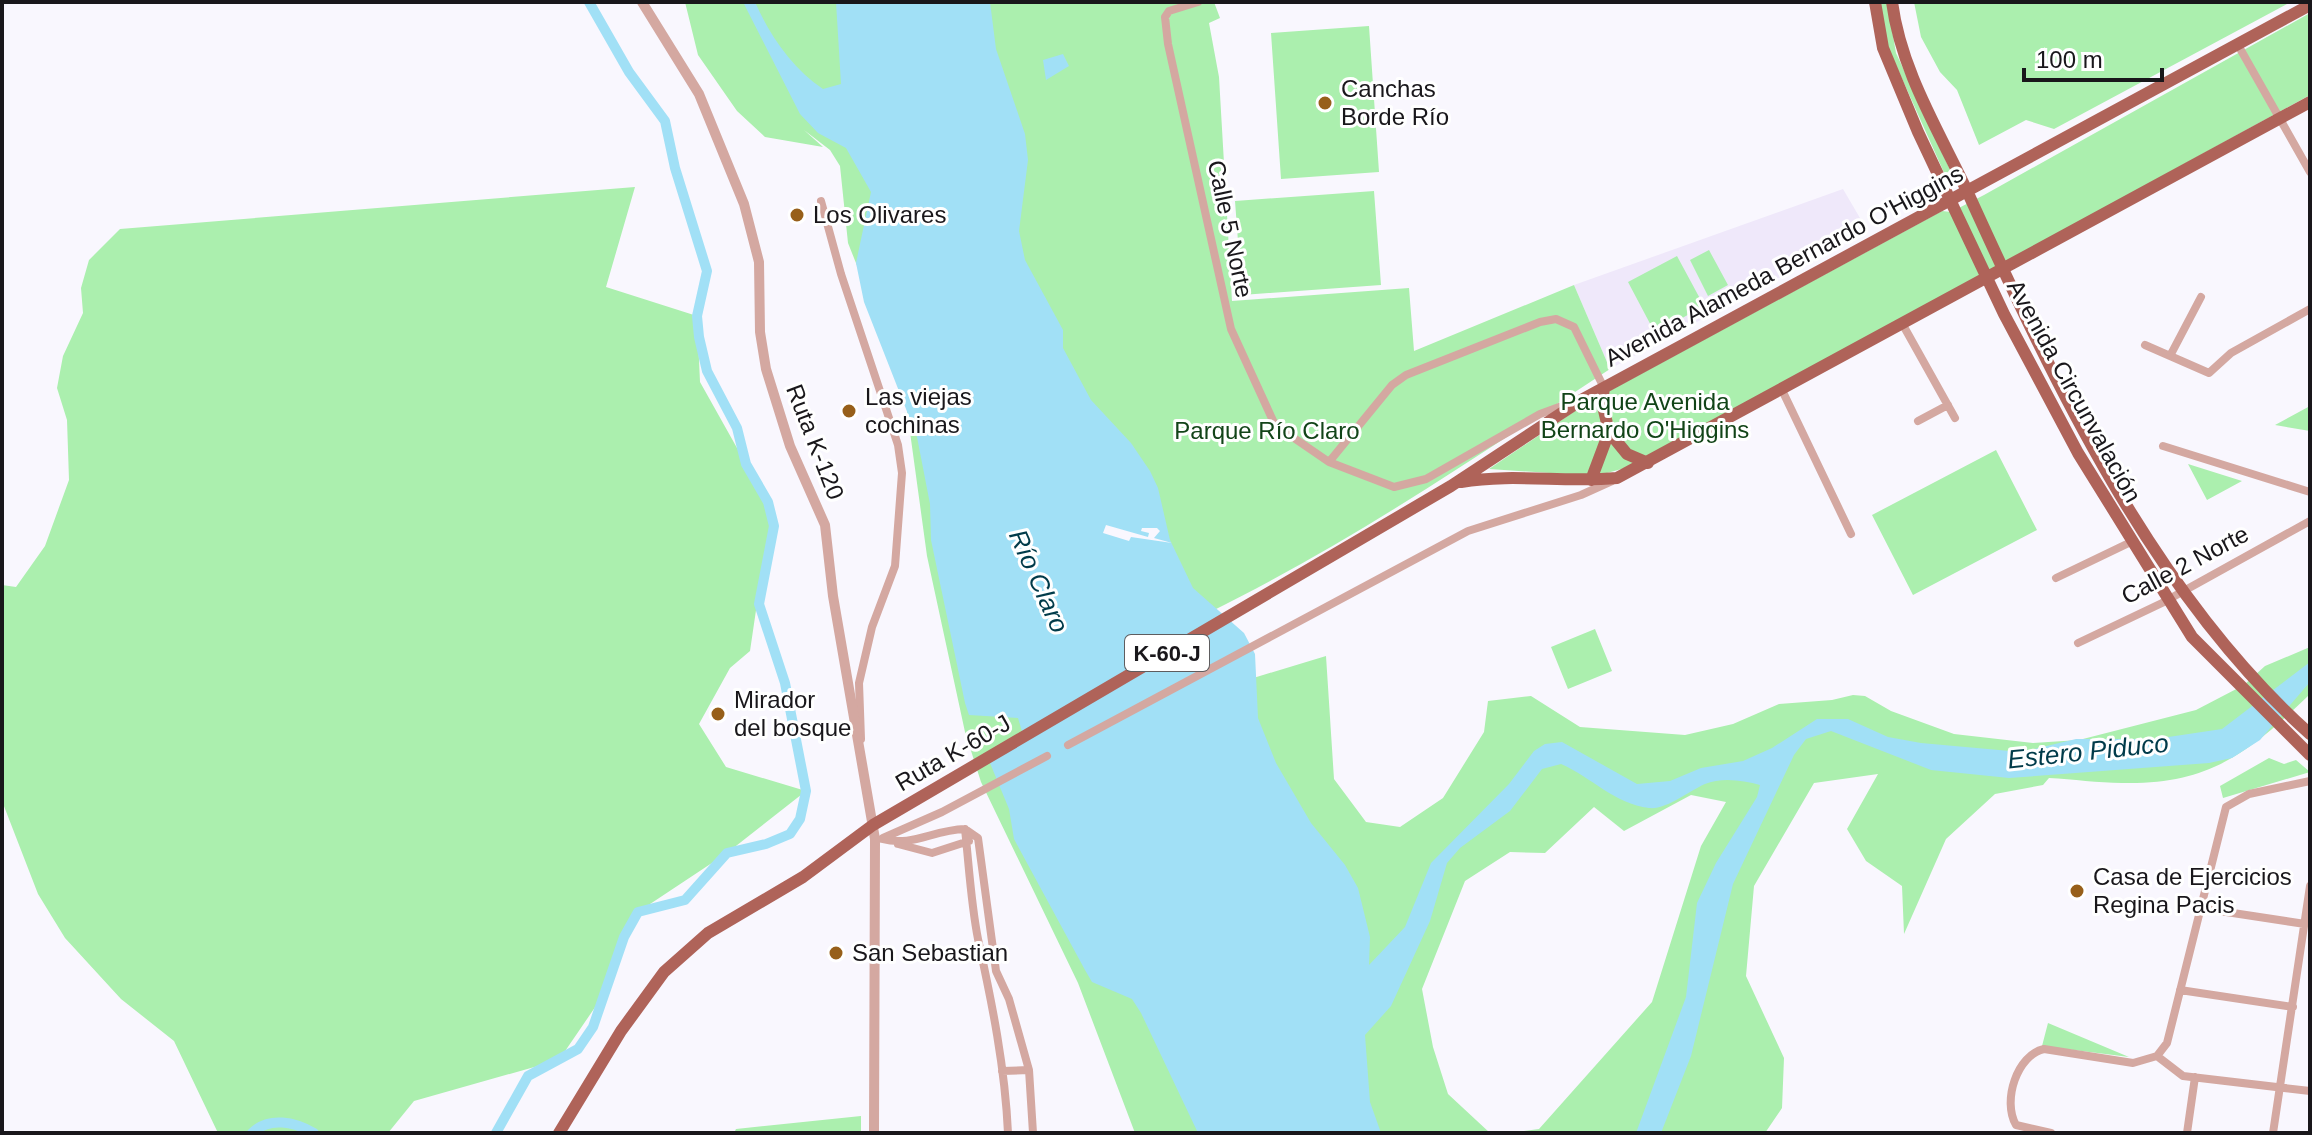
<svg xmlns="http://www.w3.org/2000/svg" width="2312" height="1135" font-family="Arial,sans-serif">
  <rect width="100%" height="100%" fill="#f9f7fe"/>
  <path fill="#efe8fa" d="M1843 189 1867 230 1610 369 1574 285Z"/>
  <path fill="#abefae" d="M685 2H1214L1220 18 1209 23 1219 77 1232 301 1409 288 1414 351 1574 285 1610 369C1479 455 1349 544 1208 613L1250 679 1326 656 1334 779 1366 822 1400 827 1443 798 1484 732 1488 701 1531 696 1580 727 1685 735 1733 724 1779 704 1832 700 1853 695 1865 696 1891 711 1954 734 2033 743 2079 740 2196 710 2244 685 2265 666 2310 647V694C2250 752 2210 785 2122 783 2098 783 2073 779 2049 778L2043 785 1995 794 1946 839 1904 934 1902 886 1866 861 1847 829 1878 774 1814 783 1754 886 1746 976 1784 1058 1782 1108 1765 1133H1508L1539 1129 1652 1002 1701 846 1726 802 1691 795 1624 831 1594 807 1545 853 1510 852 1465 881 1422 989 1433 1047 1448 1094 1490 1133H1135L1078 983 981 782 965 732 927 556 903 381 848 243 840 166 830 150 804 130 823 147 765 137 737 111 698 55Z
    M1880 2H1887L1896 53 1952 174 1946 177 1887 45Z
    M1914 2H2291L2054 129 2026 120 1979 145 1957 90 1940 72 1921 37Z
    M2310 13V95L1636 465 1596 476 1489 469 1587 403 1942 211 1951 212 1984 195Z
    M1369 26 1379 172 1281 179 1271 33Z
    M635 187 606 287 697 316 700 382 746 464 774 526 760 583 750 651 730 668 699 724 726 767 806 791 727 853 638 912 600 1000 559 1060 414 1101 388 1133H218L174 1041 121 999 65 938 38 894 2 801V585L16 587 45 546 69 480 67 420 57 388 63 356 83 313 81 288 89 260 120 229Z
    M1374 191 1381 285 1242 295 1235 201Z
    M1709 250 1728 285 1708 296 1690 260Z
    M1677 256 1704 306 1655 333 1628 282Z
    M2310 406V431L2275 425Z
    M1996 450 2037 530 1913 595 1872 515Z
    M2188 464 2242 481 2207 500Z
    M1595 629 1612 671 1568 689 1551 647Z
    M2269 758 2284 764 2296 760 2310 772 2223 798 2220 786Z
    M2048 1023 2129 1057 2042 1046Z
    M861 1116V1133H734L736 1129Z"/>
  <path fill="#a1e0f6" d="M743 2H755C770 36 792 68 823 89L841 84 836 2H990L996 49 1025 134 1028 160 1019 231 1025 260 1063 330V348L1091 400 1131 443 1150 471 1158 488 1170 540 1193 588 1244 633 1255 654 1258 718 1276 763 1311 823 1345 865 1358 888 1370 937 1369 965 1405 927 1431 863 1509 784 1534 751 1545 744 1562 742 1637 784 1670 781 1701 768 1743 761 1772 748 1817 719H1848L1888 737 1921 743 2021 752 2076 739H2155L2222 729 2310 662V682L2260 740 2232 758 2209 763 2009 778 1931 770 1831 731 1806 739 1794 755 1733 884 1691 1056 1661 1133H1636L1686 997 1697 903 1716 863 1757 797 1760 785C1743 780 1721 777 1705 784 1689 791 1666 810 1649 808 1615 804 1591 777 1561 764L1542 769 1510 811 1460 848 1447 863 1430 921 1391 1006 1365 1035 1370 1102 1381 1133H1198L1141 1013 1132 999 1092 982 1085 970 1014 839 1009 809 990 763 1024 738 1018 718 969 715 965 703 931 540 930 504 917 437 864 302 856 263 871 192 846 148 818 133 800 114Z
    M1063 54 1069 66 1046 80 1043 60Z"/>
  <path fill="#f9f7fe" d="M1106 525 1148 537 1149 533 1141 531 1142 528H1157L1160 531 1154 538 1172 543 1131 537 1129 541 1103 533Z"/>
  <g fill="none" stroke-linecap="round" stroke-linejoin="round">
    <path stroke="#a1e0f6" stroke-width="10" d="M252 1133C269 1116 295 1122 314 1133
      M496 1133 528 1076 578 1049 593 1027 624 937 638 912 685 900 727 853 766 844 790 834 800 819 806 791 785 683 759 604 774 526 768 502 746 464 737 428 707 371 699 337 697 316 707 271 675 168 665 121 629 72 589 2"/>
    <path stroke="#d4a8a1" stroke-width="8" d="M1198 2 1169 11 1165 17 1168 44 1231 329 1275 425 1329 462 1394 487 1426 479 1540 414 1578 400
      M2238 45 2310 172
      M821 201 841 274 898 445 902 473 895 566 872 627 859 683 861 739
      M1903 325 1955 418
      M2145 345 2209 373 2231 353 2310 309
      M2170 356 2201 297
      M1782 390 1851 534
      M1918 421 1948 405
      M2163 446 2310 492
      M1329 462 1392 385 1406 375 1540 322 1556 319 1574 327 1604 388
      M2056 578 2133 541
      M2078 643 2162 603 2310 521
      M1068 745 1468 531 1581 495 1612 481
      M965 829C969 866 971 904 978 939 992 1003 1005 1067 1008 1133
      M883 838 942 812 1047 756
      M882 839C913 847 932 830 965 829L978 838 996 971 1009 999 1029 1070 1033 1133
      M898 844 932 853 969 841
      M2200 908 2305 924
      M2180 990 2293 1007
      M2157 1056 2167 1043 2226 807 2249 794 2310 781
      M1002 1071 1029 1070
      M2051 1133 2016 1125C2002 1101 2017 1055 2044 1049L2133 1063 2157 1056 2183 1076 2310 1091
      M2187 1133 2195 1077
      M2273 1133 2310 886"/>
    <path stroke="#d4a8a1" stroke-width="10" d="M642 2 699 94 744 204 759 262 760 332 766 369 790 446 825 525 833 596 875 839 874 1133"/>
    <path stroke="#af6359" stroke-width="12" d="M1875 2 1883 48 1918 132 2004 314 2078 453 2192 637 2310 755
      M1892 2C1901 71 1939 131 1968 193 2054 382 2153 594 2310 734
      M1609 432 1627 454 1648 463
      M1591 480 1609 432 1602 402 1604 388
      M1461 482C1513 473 1565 483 1617 478L2310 102
      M559 1133 621 1031 664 972 708 933 803 877 873 825 1451 486 1583 399 2310 5"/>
  </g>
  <g fill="#975f1a" stroke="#fff" stroke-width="3">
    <circle cx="1325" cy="103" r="8"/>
    <circle cx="797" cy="215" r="8"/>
    <circle cx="849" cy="411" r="8"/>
    <circle cx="718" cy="714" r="8"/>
    <circle cx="2077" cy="891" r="8"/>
    <circle cx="836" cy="953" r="8"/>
  </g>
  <g text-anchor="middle" stroke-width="6" stroke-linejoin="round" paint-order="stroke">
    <rect fill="#fff" stroke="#5e5d5f" stroke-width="2" x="1125" y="635" width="84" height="36" rx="6"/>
    <g font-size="22" font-weight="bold" fill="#19171b">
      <text x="1167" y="661">K-60-J</text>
    </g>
    <g font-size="24" fill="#19171b" stroke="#fff" text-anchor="start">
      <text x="1341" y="97">Canchas<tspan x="1341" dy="28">Borde Río</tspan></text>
      <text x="813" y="223">Los Olivares</text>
      <text x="865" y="405">Las viejas<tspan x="865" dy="28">cochinas</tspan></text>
      <text x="734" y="708">Mirador<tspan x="734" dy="28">del bosque</tspan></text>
      <text x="2093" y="885">Casa de Ejercicios<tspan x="2093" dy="28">Regina Pacis</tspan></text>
      <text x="852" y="961">San Sebastian</text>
    </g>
    <g font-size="24" fill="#19171b" stroke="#fff">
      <text transform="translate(1230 229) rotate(78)" y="8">Calle 5 Norte</text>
      <text transform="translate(1784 266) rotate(-28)" y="8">Avenida Alameda Bernardo O'Higgins</text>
      <text transform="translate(2074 391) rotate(61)" y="8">Avenida Circunvalación</text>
      <text transform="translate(815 442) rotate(69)" y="8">Ruta K-120</text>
      <text transform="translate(2185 565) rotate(-28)" y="8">Calle 2 Norte</text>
      <text transform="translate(953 753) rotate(-30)" y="8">Ruta K-60-J</text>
    </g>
    <g font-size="24" fill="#124418" stroke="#fff">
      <text x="1645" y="410">Parque Avenida<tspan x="1645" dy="28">Bernardo O'Higgins</tspan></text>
      <text x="1267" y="439">Parque Río Claro</text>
    </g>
    <g font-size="26" font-style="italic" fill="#013b4a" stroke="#fff">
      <text transform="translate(1039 581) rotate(66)" y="9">Río Claro</text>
      <text transform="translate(2088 751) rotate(-6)" y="9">Estero Piduco</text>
    </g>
  </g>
  <rect width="2312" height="1135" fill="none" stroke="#19171b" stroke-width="8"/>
  <path d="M2024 68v12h138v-12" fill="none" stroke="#19171b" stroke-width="4"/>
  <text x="2036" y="68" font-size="24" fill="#19171b" stroke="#ffffff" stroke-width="6" paint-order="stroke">100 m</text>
</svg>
